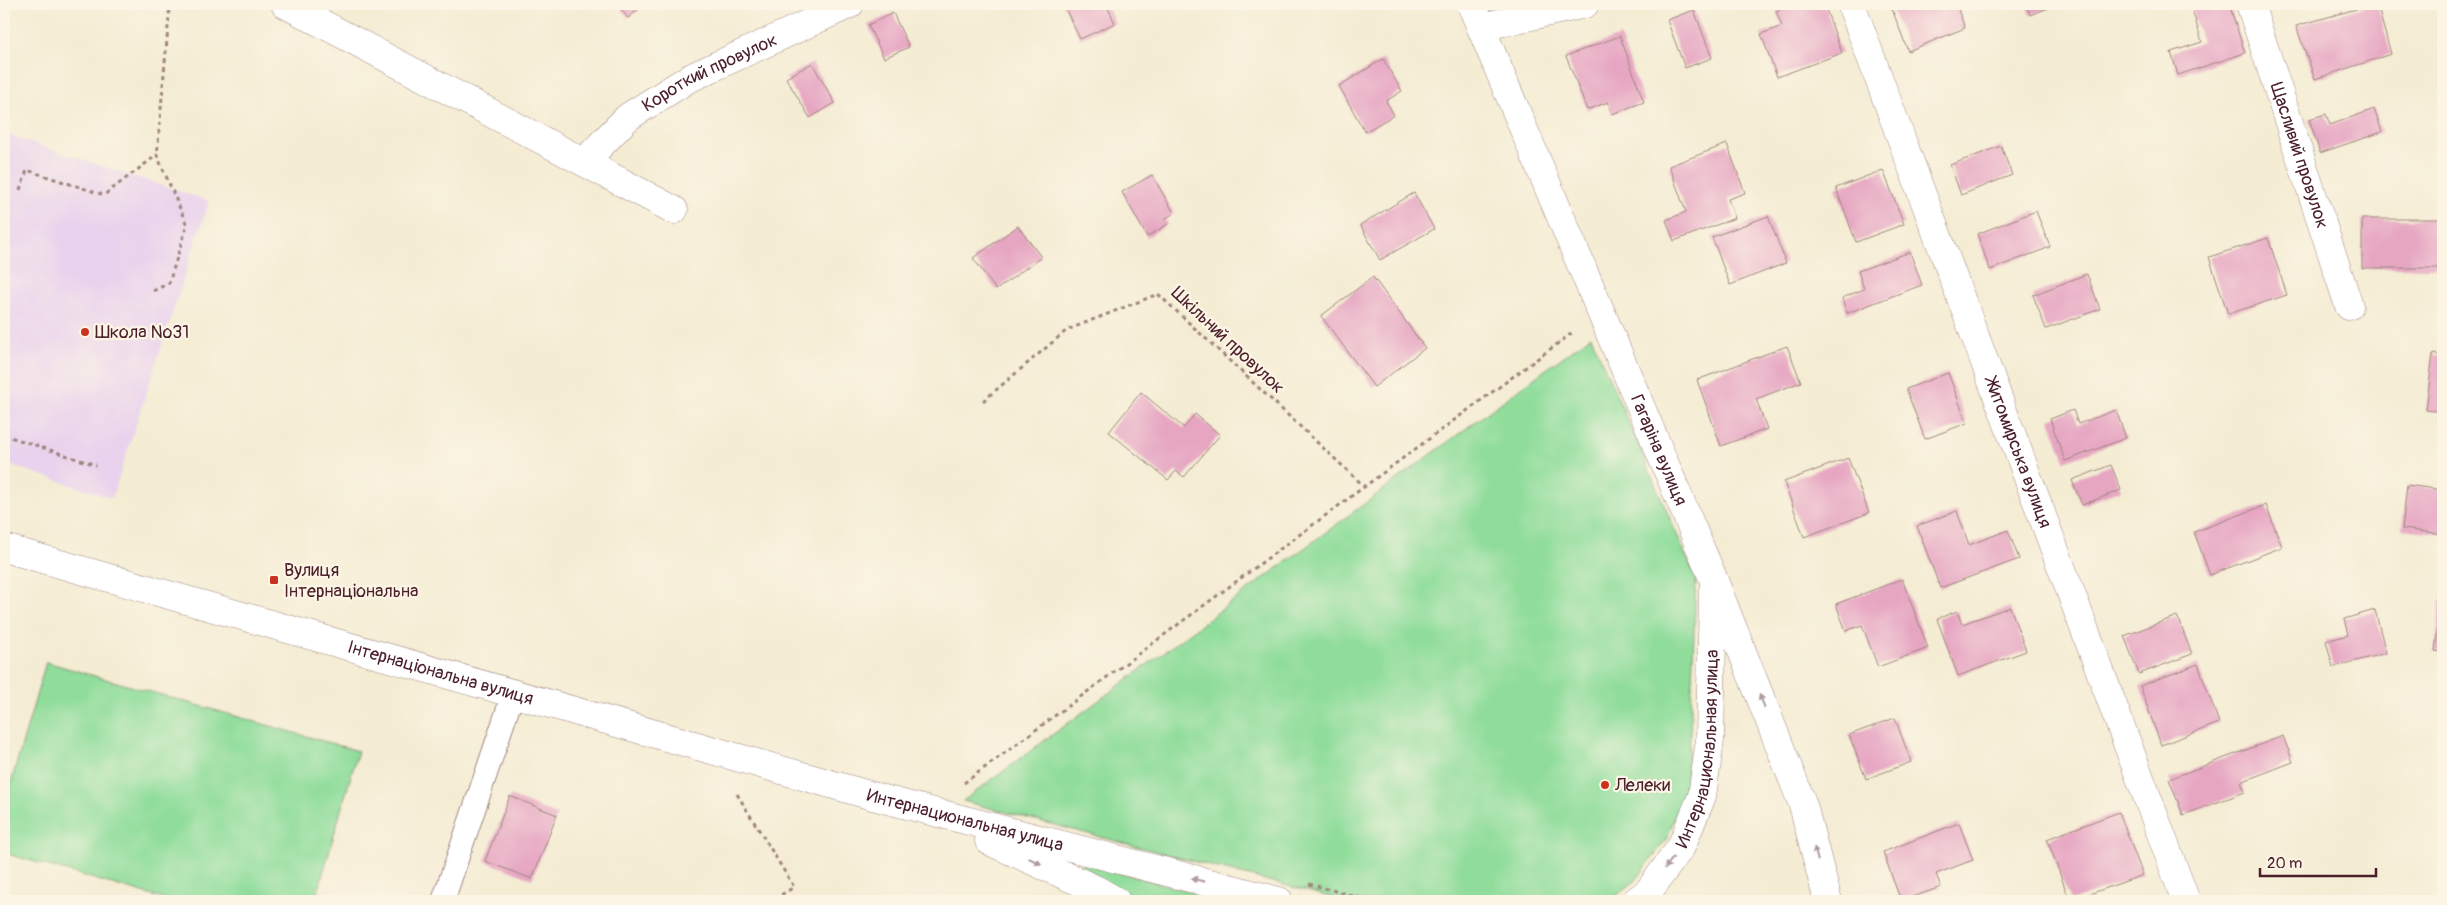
<svg xmlns="http://www.w3.org/2000/svg" width="2447" height="905" font-family="Pangolin,sans-serif">
  <rect width="100%" height="100%" fill="#fcf5e5"/>
  <filter id="ink" filterUnits="userSpaceOnUse"><feTurbulence type="fractalNoise" baseFrequency=".02" numOctaves="2"/><feDisplacementMap in="SourceGraphic" scale="10" xChannelSelector="R" yChannelSelector="G"/><feConvolveMatrix kernelMatrix="1 2 1 2 8 2 1 2 1" color-interpolation-filters="sRGB"/></filter>
  <filter id="wash" filterUnits="userSpaceOnUse"><feTurbulence type="fractalNoise" baseFrequency=".0096" numOctaves="4" result="noise"/><feDisplacementMap in="SourceGraphic" scale="20" xChannelSelector="R" yChannelSelector="G"/><feGaussianBlur stdDeviation="1.12" result="paint"/><feColorMatrix in="noise" values="0 0 0 0 0 0 0 0 0 0 0 0 0 0 0 0 0 1.4 0 .05"/><feComposite in="paint" operator="in"/></filter>
  <g filter="url(#wash)">
    <rect width="100%" height="100%" fill="#f4ecd3"/>
    <path fill="#e9d2ed" d="M4 134 209 201 112 498 4 463Z"/>
    <path fill="#90dd9b" stroke="#6d7e63" d="M1591 336 1696 579 1690 737 1685 789 1667 838 1636 880 1610 901H1345L963 801Z
      M46 662 358 751 315 901H171L4 853V807Z
      M1083 863 1227 901H1141L1081 869Z"/>
    <g id="blocks">
      <path fill="#e6a6c2" d="M617 4H645L628 18Z
        M1063 4H1106L1115 23 1080 39Z
        M1795 4H1824L1842 53 1777 77 1761 34 1782 26 1776 11Z
        M1890 4H1956L1965 28 1908 51Z
        M2026 4H2059L2030 15Z
        M2198 4H2229L2245 53 2178 75 2171 52 2202 42 2191 6Z
        M2374 4H2377L2391 54 2315 79 2296 26Z
        M1694 10 1712 58 1685 68 1667 20Z
        M893 13 909 47 884 58 868 25Z
        M1620 36 1644 102 1612 114 1608 102 1587 110 1566 56Z
        M1383 59 1402 91 1386 101 1394 115 1365 132 1339 86Z
        M812 63 835 103 810 118 786 78Z
        M2374 109 2382 132 2320 153 2309 119 2326 114 2330 125Z
        M1727 144 1745 193 1728 199 1735 218 1674 241 1666 220 1686 212 1669 166Z
        M2001 146 2012 175 1961 195 1950 165Z
        M1883 170 1904 224 1856 242 1836 188Z
        M1152 175 1174 213 1165 219 1168 224 1147 237 1122 192Z
        M1414 193 1434 229 1380 260 1360 225Z
        M2036 211 2050 247 1990 270 1977 234Z
        M1768 216 1786 263 1730 285 1712 237Z
        M2362 219H2443V268H2362Z
        M1018 226 1041 257 996 290 973 258Z
        M2268 238 2287 295 2228 314 2209 257Z
        M1910 252 1922 285 1847 313 1842 298 1864 289 1858 271Z
        M2087 274 2100 309 2046 329 2033 295Z
        M1373 277 1425 348 1374 387 1321 316Z
        M1787 346 1801 382 1756 399 1767 429 1721 446 1697 380Z
        M2433 354 2443 356V412L2426 410Z
        M1948 373 1967 423 1925 439 1906 389Z
        M1141 392 1184 428 1195 414 1220 435 1184 477 1176 471 1168 480 1109 432Z
        M2073 410 2078 424 2116 410 2126 438 2065 461 2050 419Z
        M1848 458 1869 513 1804 537 1784 482Z
        M2111 465 2121 490 2082 505 2072 480Z
        M2407 485 2443 490V534L2402 529Z
        M2266 505 2282 547 2210 575 2194 532Z
        M1957 511 1969 545 2008 530 2019 559 1940 588 1917 526Z
        M1902 579 1928 648 1878 667 1862 625 1846 631 1836 604Z
        M2441 600H2443V652L2435 651Z
        M2010 607 2026 651 1958 676 1937 619 1957 611 1962 624Z
        M2375 610 2386 653 2333 667 2326 641 2348 635 2344 619Z
        M2177 616 2192 654 2139 674 2124 636Z
        M2198 664 2219 723 2161 745 2140 686Z
        M1895 718 1911 762 1866 779 1849 735Z
        M2283 736 2293 762 2241 782 2245 792 2183 815 2169 779Z
        M510 796 557 815 532 879 485 861Z
        M2119 812 2143 875 2070 901 2047 839Z
        M1959 823 1973 860 1936 874 1941 887 1901 901 1883 852Z"/>
    </g>
  </g>
  <g filter="url(#ink)">
    <use href="#blocks" fill-opacity="0" stroke="#9f867f" stroke-width="1"/>
    <g fill="none" stroke-linecap="round" stroke-linejoin="round">
      <g stroke="#9f867f" stroke-width="24">
        <path id="lane" d="M443 901 513 694"/>
      </g>
      <g stroke="#9f867f" stroke-width="29">
        <g id="street">
          <path d="M285 4 674 210"/>
          <path id="s1" d="M1851 4 2186 901"/>
          <path id="s2" d="M2250 4 2349 306"/>
          <path d="M1481 27 1585 4"/>
          <path id="s3" d="M584 162 628 117 688 79 850 4"/>
        </g>
      </g>
      <g stroke="#9f867f" stroke-width="29">
        <g id="secondary">
          <path id="s4" d="M1471 4 1713 578 1803 805 1828 901"/>
          <path id="s5" d="M4 548 876 797 1279 901"/>
          <path d="M989 841 1095 889 1116 901"/>
          <path id="s6" d="M1636 901 1648 892 1681 847 1702 796 1710 740 1713 590"/>
        </g>
      </g>
      <path stroke="#9f867f" stroke-width="3" stroke-dasharray="4 4" stroke-linecap="butt" d="M20 190 27 170 104 195 157 155
        M153 291 169 283 187 225 157 155 170 4
        M983 401 1067 330 1158 294 1364 486
        M4 435 96 465
        M964 783 1572 333
        M737 794 794 887 771 901
        M1309 884 1373 901
        M1596 901 1602 896"/>
      <use href="#lane" stroke="#fff" stroke-width="22"/>
      <use href="#street" stroke="#fff" stroke-width="28"/>
      <use href="#secondary" stroke="#fff" stroke-width="28"/>
    </g>
    <defs><path id="oneway-solid" d="M-6-.8H1V-3.2L6.5 0L1 3.2V.8H-6Z" transform="scale(1.25)"/></defs>
    <g fill="#ae9aa0">
      <use href="#oneway-solid" transform="translate(1762 701) rotate(-112)"/>
      <use href="#oneway-solid" transform="translate(1816 854) rotate(-105)"/>
      <use href="#oneway-solid" transform="translate(1035 861) rotate(25)"/>
      <use href="#oneway-solid" transform="translate(1669 863) rotate(126)"/>
      <use href="#oneway-solid" transform="translate(1198 880) rotate(-166)"/>
    </g>
  </g>
  <g fill="#c8321e" stroke="#fcf5e5" stroke-width="2">
    <circle cx="85" cy="332" r="5"/>
    <rect x="269" y="575" width="10" height="10" rx="2.5"/>
    <circle cx="1605" cy="785" r="5"/>
  </g>
  <g text-anchor="middle" stroke-width="4.5" stroke-linejoin="round" paint-order="stroke">
    <g font-size="18" fill="#4a1f2b" stroke="#fcf5e5">
      <text dy="6" stroke="none"><textPath href="#s3" startOffset="156">Короткий провулок</textPath></text>
      <text dy="6" stroke="none"><textPath href="#s2" startOffset="159">Щасливий провулок</textPath></text>
      <text transform="translate(1228 340) rotate(43)" y="6">Шкільний провулок</text>
      <text dy="6" stroke="none"><textPath href="#s4" startOffset="484">Гагаріна вулиця</textPath></text>
      <text dy="6" stroke="none"><textPath href="#s1" startOffset="479">Житомирська вулиця</textPath></text>
      <text dy="6" stroke="none"><textPath href="#s5" startOffset="454">Інтернаціональна вулиця</textPath></text>
      <text dy="6" stroke="none"><textPath href="#s6" startOffset="172">Интернациональная улица</textPath></text>
      <text dy="6" stroke="none"><textPath href="#s5" startOffset="999">Интернациональная улица</textPath></text>
    </g>
    <g font-size="18" fill="#4a1f2b" stroke="#fcf5e5" text-anchor="start">
      <text x="95" y="338">Школа №31</text>
      <text x="284" y="576">Вулиця<tspan x="284" dy="21">Інтернаціональна</tspan></text>
      <text x="1615" y="791">Лелеки</text>
    </g>
  </g>
  <rect width="2447" height="905" fill="none" stroke="#fcf5e5" stroke-width="20"/>
  <path d="M2260 868v8h116v-8" fill="none" stroke="#4a1f2b" stroke-width="2.5"/>
  <text x="2267" y="868" font-size="15" fill="#4a1f2b" stroke="#fcf5e5" stroke-width="4" paint-order="stroke">20 m</text>
</svg>
